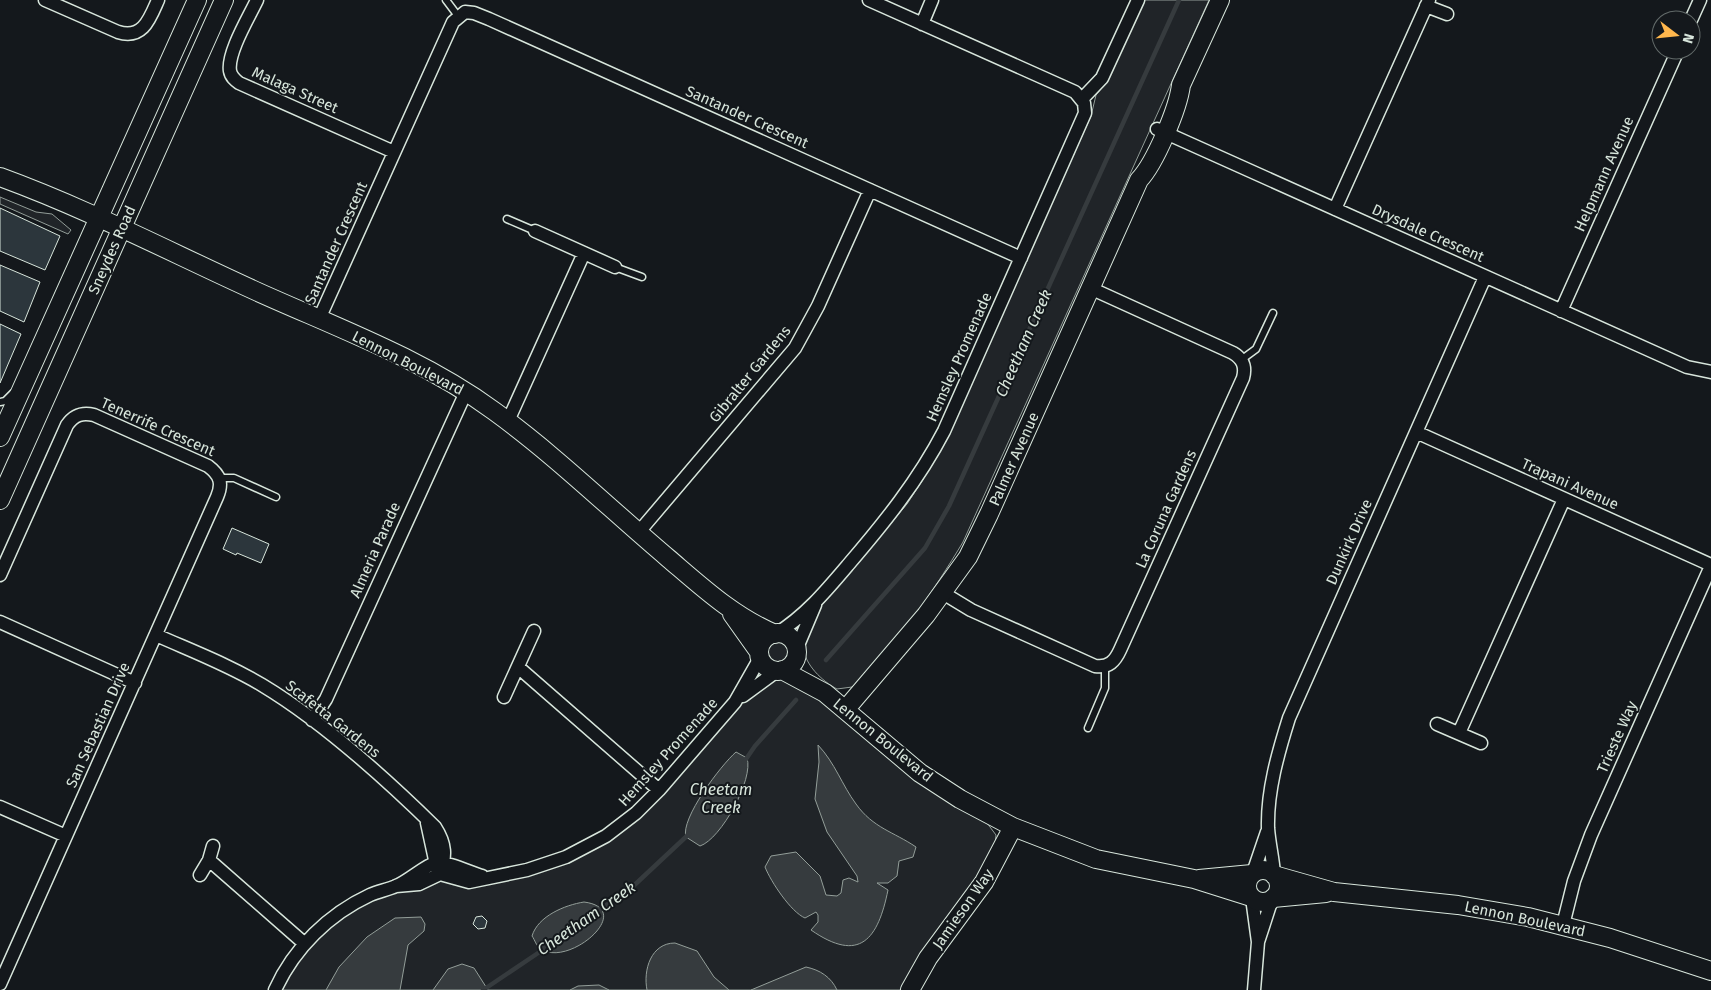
<svg xmlns="http://www.w3.org/2000/svg" width="1711" height="990" font-family="'Fira Sans',sans-serif">
  <rect width="100%" height="100%" fill="#14181c"/>
  <path fill="#202428" stroke="#939e99" d="M1144 0H1209L963 542C935 589 893 651 852 687L837 689C822 681 805 665 803 647L817 611 907 504 922 481 949 433 1091 116 1096 95 1108 80Z
    M0 197 36 212 52 214 71 230 68 234 0 204Z
    M768 652a10 10 0 1 1 20 0a10 10 0 1 1-20 0Z
    M779 678 818 698 893 761 932 790 987 823 996 835 995 845 978 876 911 970 900 990H281L292 971 311 945 333 924 373 899 435 879 460 885 596 848 747 698Z"/>
  <path fill="#363b3e" stroke="#939e99" d="M818 745C835 763 842 785 856 804 873 828 894 832 916 847L913 857 899 861 897 876 888 883H877L888 890C878 939 860 964 811 930L818 922V915L816 912 805 918C791 912 771 882 765 867L771 856 796 852 820 876 826 895 837 896 841 893 843 880 849 878 858 882 857 876 827 832 815 799 819 762Z
    M736 752 747 758C754 779 721 839 700 846L686 837C680 819 721 765 736 752Z
    M584 902C637 909 569 968 541 949 536 946 535 940 532 936 538 916 565 905 584 902Z
    M421 917 425 924 424 931 408 945 400 990H326L339 967 367 937 395 918Z
    M675 943 697 951 714 977 729 990H647C643 970 651 943 675 943Z
    M462 964 474 968 488 990H433L448 969Z
    M806 967C820 970 831 977 837 990H751Z
    M599 985 609 990H570L578 986Z"/>
  <g fill="none" stroke-linecap="round" stroke-linejoin="round">
    <path stroke="#363b3e" stroke-width="4.5" d="M826 660 925 548 949 506 1179 0
      M744 762 755 746 796 700
      M596 912 627 892 689 834
      M483 990 547 947"/>
  </g>
  <path fill="#2c363c" stroke="#d8e6dc" d="M0 208 60 236 45 270 0 251Z
    M0 265 40 282 24 322 0 311Z
    M0 324 21 334 0 383Z
    M232 528 269 544 261 563 237 553 236 555 223 549Z
    M482 916 487 921 485 928 478 929 473 924 476 917Z"/>
  <g fill="none" stroke-linecap="round" stroke-linejoin="round">
    <g stroke="#d8e6dc" stroke-width="9">
      <path id="lane" d="M446 0 458 16
        M507 219 535 231
        M615 267 642 277
        M1241 360 1256 349 1273 313
        M0 402 5 401 13 393
        M220 478H234L276 497
        M1088 728 1105 688V666"/>
    </g>
    <g stroke="#d8e6dc" stroke-width="15">
      <path id="street" d="M45 0 118 32C143 40 150 18 158 0
        M257 0C249 17 227 53 230 71 231 77 235 80 239 83L394 152
        M1426 6 1447 14
        M1691 20 1700 0
        M922 24 932 0
        M1082 99 1102 78 1138 0
        M1157 129 1687 367 1711 372
        M1335 209 1429 0
        M535 231 615 267
        M1561 311 1678 50
        M319 319 453 22 465 12 474 13 489 19 1021 258
        M508 421 584 253
        M1416 432 1711 565
        M638 533 795 348 818 306 870 190
        M0 575 67 425C74 415 82 412 94 415L208 466C220 475 223 483 217 497L0 984
        M943 593 971 610 1095 666C1109 668 1115 661 1120 650L1243 378C1246 367 1243 359 1233 353L1090 288
        M0 622 135 683
        M776 634C805 616 826 591 848 565 884 523 918 481 944 431L1085 113 1084 103 1075 92 869 0
        M156 635C192 651 229 665 262 685 322 721 385 778 435 827 446 844 446 856 440 874
        M796 650 815 605
        M518 667 659 790
        M743 696 777 671
        M504 697 534 631
        M312 720 326 699 466 392
        M1437 724 1481 743
        M1459 733 1564 499
        M0 807 66 836
        M427 823 437 869
        M209 860 305 944
        M1253 873 1267 832
        M1274 874C1273 859 1269 843 1268 828 1267 791 1278 753 1289 718L1485 277
        M200 875 209 860 213 846
        M396 886 419 884 440 874 469 882 527 870 566 857 606 836 636 813 659 790 735 702 760 658
        M1252 898 1258 942
        M1563 925 1574 881 1591 835 1711 566
        M275 990C294 948 329 914 370 895 379 891 387 890 396 886 407 882 426 865 435 863 446 861 469 872 482 876
        M1254 990 1258 942 1272 899"/>
    </g>
    <g stroke="#d8e6dc" stroke-width="20">
      <path id="secondary" d="M0 177C88 209 172 253 258 292 338 328 423 359 494 411 555 455 610 509 668 558 702 587 733 616 775 634
        M0 437 197 0
        M0 500 224 0
        M732 614 759 652
        M759 652a19 19 0 1 1 38 0a19 19 0 1 1-38 0Z
        M782 670 825 693 920 773 960 799 1013 827 1096 859 1194 879 1251 897
        M845 710 926 615 968 557 989 514 1139 180C1155 163 1178 109 1181 85L1220 0
        M1247 886a16 16 0 1 1 32 0a16 16 0 1 1-32 0Z
        M1274 875 1334 892 1458 905 1528 917 1610 938 1711 971
        M1199 879 1252 874
        M1273 898 1326 893
        M910 990 928 958 984 882 1013 827"/>
    </g>
    <use href="#lane" stroke="#14181c" stroke-width="6"/>
    <use href="#street" stroke="#14181c" stroke-width="12"/>
    <use href="#secondary" stroke="#14181c" stroke-width="18"/>
  </g>
  <g text-anchor="middle" stroke-width="4" stroke-linejoin="round" paint-order="stroke">
    <g font-size="15" fill="#d8e6dc" stroke="#14181c">
      <text transform="translate(295 90) rotate(24)" y="5">Malaga Street</text>
      <text transform="translate(747 117) rotate(24)" y="5">Santander Crescent</text>
      <text transform="translate(1604 174) rotate(-66)" y="5">Helpmann Avenue</text>
      <text transform="translate(1428 233) rotate(24)" y="5">Drysdale Crescent</text>
      <text transform="translate(336 243) rotate(-66)" y="5">Santander Crescent</text>
      <text transform="translate(112 250) rotate(-66)" y="5">Sneydes Road</text>
      <text transform="translate(959 357) rotate(-66)" y="5">Hemsley Promenade</text>
      <text transform="translate(408 363) rotate(27)" y="5">Lennon Boulevard</text>
      <text transform="translate(750 374) rotate(-51)" y="5">Gibralter Gardens</text>
      <text transform="translate(158 427) rotate(24)" y="5">Tenerrife Crescent</text>
      <text transform="translate(1014 459) rotate(-66)" y="5">Palmer Avenue</text>
      <text transform="translate(1570 484) rotate(24)" y="5">Trapani Avenue</text>
      <text transform="translate(1166 509) rotate(-66)" y="5">La Coruna Gardens</text>
      <text transform="translate(1349 542) rotate(-66)" y="5">Dunkirk Drive</text>
      <text transform="translate(375 550) rotate(-66)" y="5">Almeria Parade</text>
      <text transform="translate(333 719) rotate(38)" y="5">Scafetta Gardens</text>
      <text transform="translate(98 725) rotate(-66)" y="5">San Sebastian Drive</text>
      <text transform="translate(1617 737) rotate(-66)" y="5">Trieste Way</text>
      <text transform="translate(883 740) rotate(39)" y="5">Lennon Boulevard</text>
      <text transform="translate(668 752) rotate(-48)" y="5">Hemsley Promenade</text>
      <text transform="translate(963 909) rotate(-55)" y="5">Jamieson Way</text>
      <text transform="translate(1525 919) rotate(12)" y="5">Lennon Boulevard</text>
    </g>
    <g font-size="16" font-style="italic" fill="#d8e6dc" stroke="#14181c">
      <text transform="translate(1023 343) rotate(-66)" y="6">Cheetham Creek</text>
      <text x="721" y="795">Cheetam<tspan x="721" dy="18">Creek</tspan></text>
      <text transform="translate(586 918) rotate(-35)" y="6">Cheetham Creek</text>
    </g>
  </g>
  <g transform="translate(1676 35) rotate(106)"><circle r="24" fill="#14181c" stroke="#626a69"/>
  <path d="M0-4L9 19L0 12L-9 19Z" fill="#ffb74d"/>
  <text y="-8" font-size="14" font-weight="bold" text-anchor="middle" fill="#d8e6dc">N</text>
  </g>
</svg>
